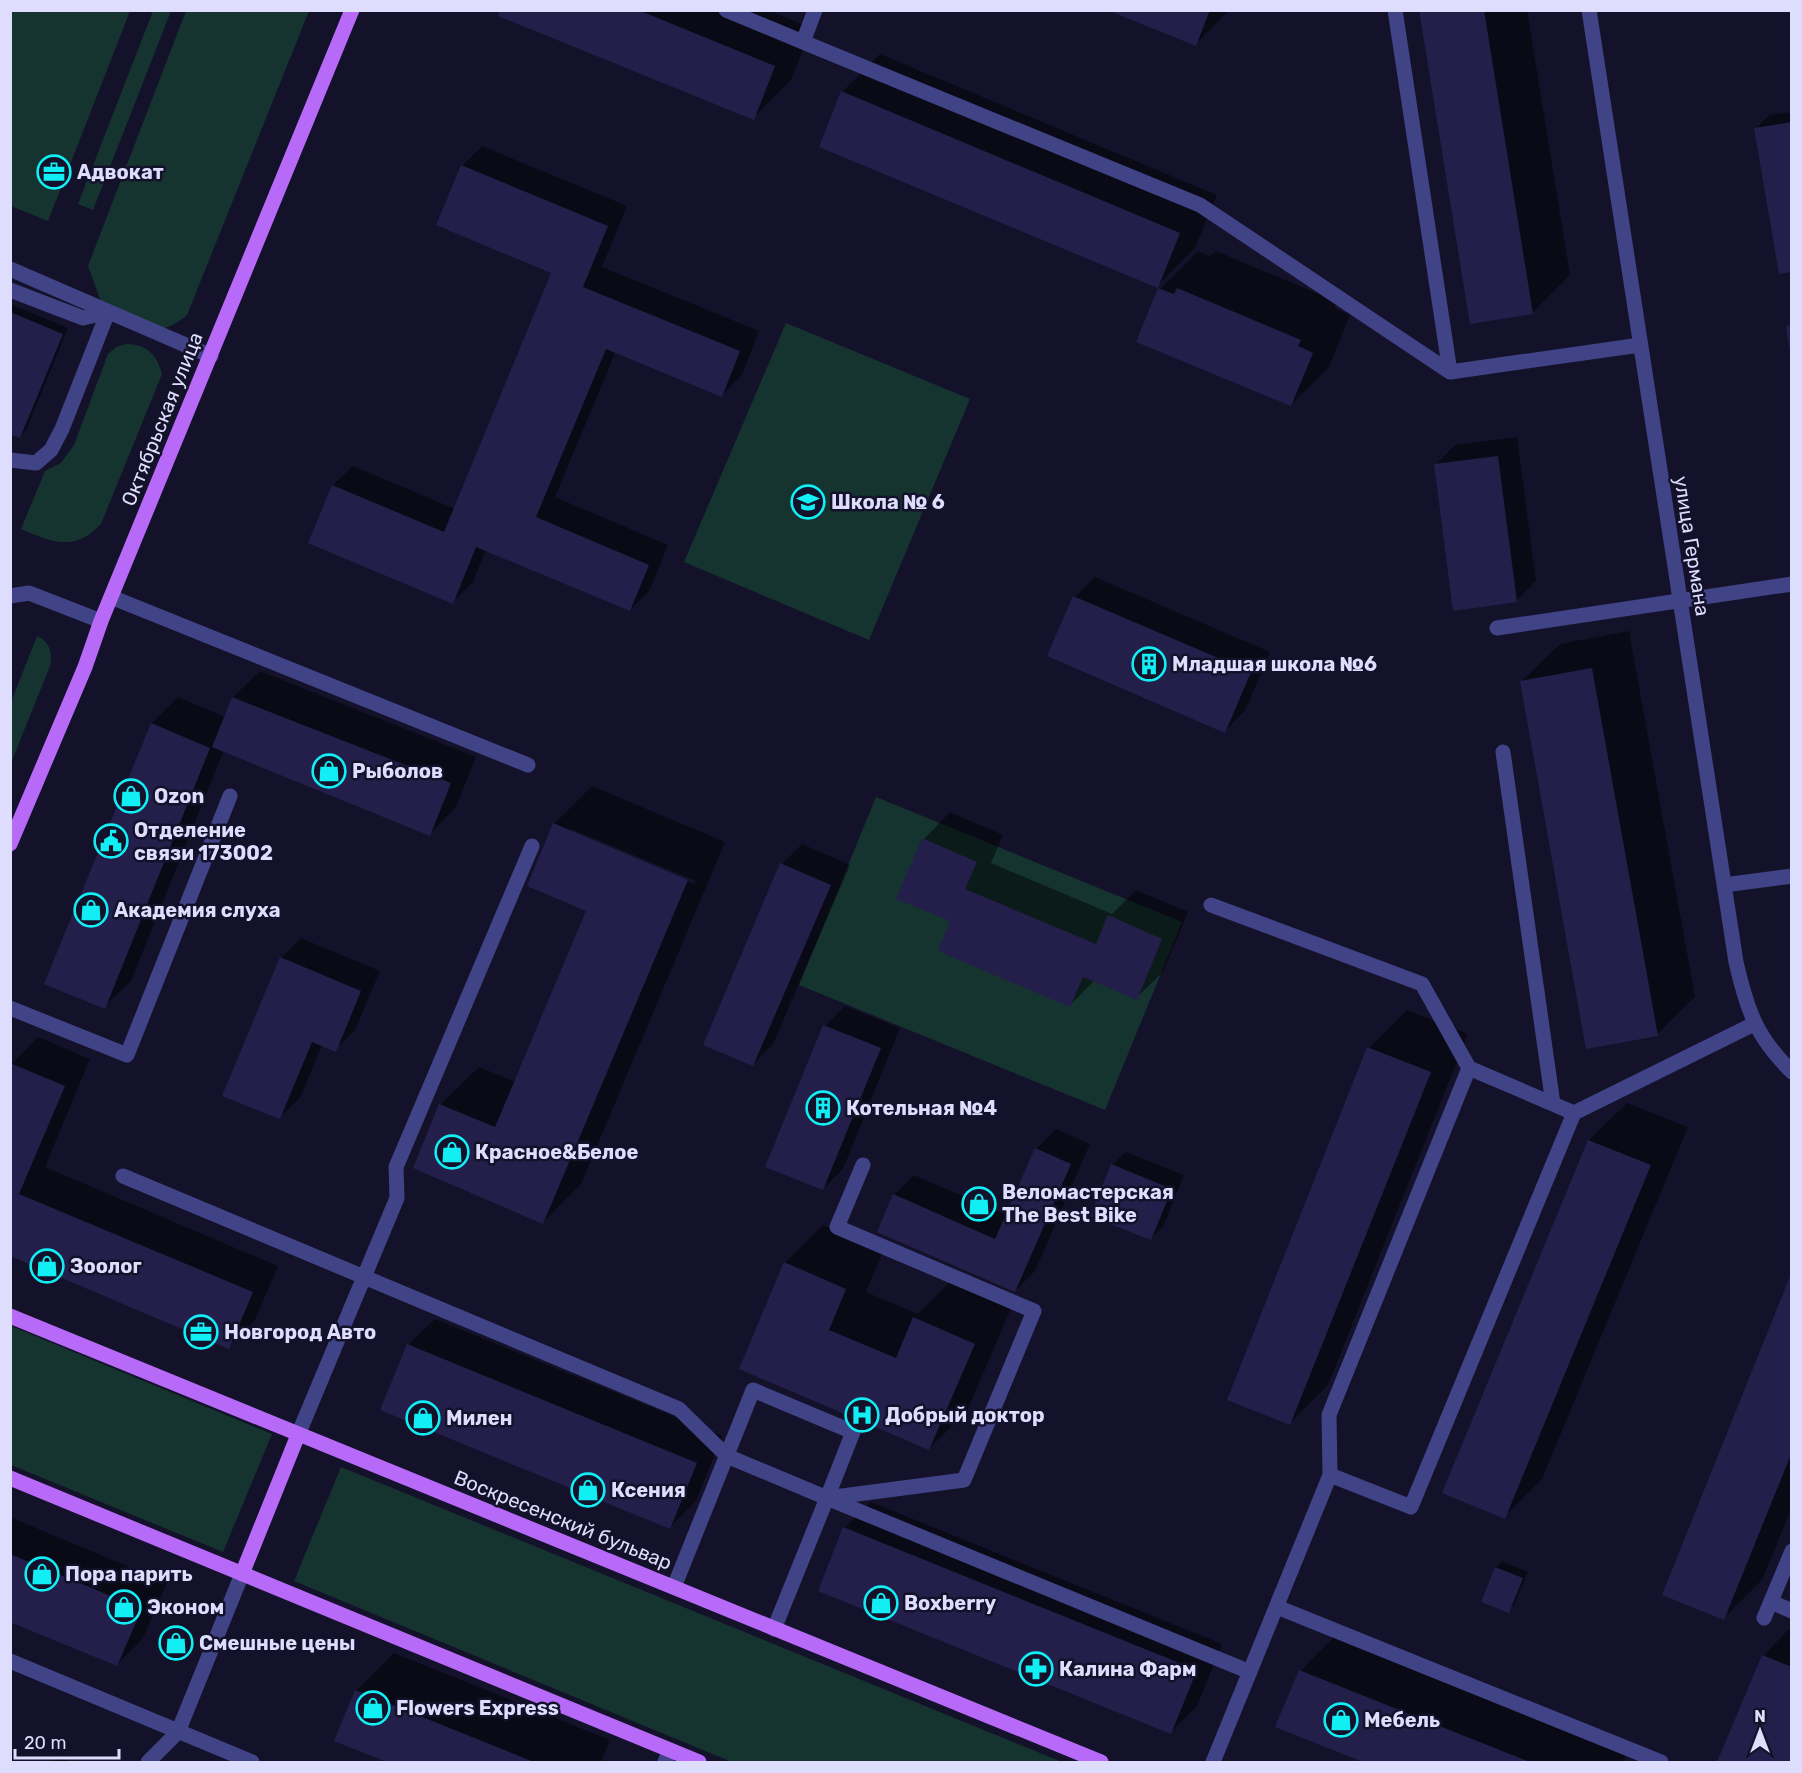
<svg xmlns="http://www.w3.org/2000/svg" width="1802" height="1773" font-family="Rubik,sans-serif">
  <rect width="100%" height="100%" fill="#14122a"/>
  <path fill="#153430" d="M10 11H130L48 221 11 206Z
    M153 11H171L93 210 78 204Z
    M186 11H309L187 315C158 340 140 327 107 318L88 266Z
    M786 323 970 399 869 640 684 562Z
    M126 344C147 344 157 355 162 374L101 524C74 552 54 543 21 529L45 471 61 463 74 445 108 354 116 347Z
    M37 636C50 642 53 653 50 666L11 763V702Z
    M876 797 1182 922 1105 1110 799 985Z
    M11 1326 272 1434 223 1552 11 1465Z
    M341 1467 1062 1762H732L294 1581Z"/>
  <path fill="#0007" fill-rule="evenodd" d="M502 10H768L812 28 791 80 753 118Z
    M1110 10H1229L1195 45Z
    M1421 10H1527L1570 275 1532 313Z
    M880 54 1217 195 1195 248 1157 286 842 92Z
    M1792 112V270L1756 128 1769 115Z
    M482 146 627 206 602 267 759 331 742 375 722 395 616 351 555 497 668 545 650 590 630 610 486 549 473 582 453 602 310 542 333 485 353 466 455 509 553 272 462 166Z
    M1198 251 1210 256 1216 251 1338 302 1335 308 1350 315 1329 367 1291 405 1160 289Z
    M10 304 68 328 26 430 20 437 10 433Z
    M1517 437 1536 581 1516 601 1435 465 1455 445Z
    M1095 577 1270 652 1245 711 1225 731 1049 655 1075 597Z
    M1629 631 1695 997 1657 1034 1522 681 1560 644Z
    M260 671 476 757 456 807 430 834 224 750 131 981 104 1007 152 723 178 697 225 717 233 697Z
    M592 786 725 842 581 1184 543 1222 415 1167 441 1104 479 1067 516 1082 588 911 554 824ZM571 829 696 881 694 884 571 832Z
    M950 812 1003 835 991 863 1112 914 1136 890 1188 912 1163 972 1136 998 1095 980 1070 1005 952 920 898 898 924 839Z
    M802 844 850 865 773 1044 753 1064 782 864Z
    M301 938 380 971 355 1030 335 1050 322 1045 300 1098 280 1117 281 958Z
    M845 1006 900 1028 843 1169 823 1189 825 1026Z
    M1407 1010 1468 1034 1328 1385 1290 1423 1369 1048Z
    M38 1037 90 1059 45 1167 278 1266 255 1320 228 1347 10 1255V1066Z
    M1627 1103 1688 1127 1542 1479 1504 1517 1444 1492 1589 1140Z
    M1056 1129 1090 1144 1035 1271 1015 1291 894 1195 914 1175 1007 1215 1036 1149Z
    M1126 1152 1184 1175 1164 1225 1150 1239 1112 1165Z
    M823 1225 883 1251 866 1292 918 1314 952 1280 1012 1306 967 1411 929 1449 741 1368 785 1263Z
    M1792 1278V1507L1762 1580 1724 1618 1664 1594Z
    M435 1319 722 1436 696 1501 670 1527 408 1345Z
    M871 1502 1222 1644 1197 1706 1171 1732 844 1528Z
    M10 1517 167 1583 143 1638 117 1665 10 1620Z
    M1502 1561 1528 1572 1514 1605 1508 1611 1496 1568Z
    M1789 1629 1792 1630V1762H1719L1763 1656Z
    M1338 1633 1629 1749 1623 1762H1367L1277 1726 1300 1671Z
    M394 1653 610 1740 601 1762H391L336 1740 356 1691Z
    M58 1757 72 1762H52Z"/>
  <path fill="#241f4a" d="M500 10H638L775 66 754 120 498 16Z
    M1107 10H1210L1196 46Z
    M1419 10H1484L1533 314 1470 324Z
    M841 91 1180 233 1158 288 819 147Z
    M1792 122V272L1779 274 1754 128Z
    M461 165 608 226 583 287 740 351 722 397 606 349 536 517 649 565 630 611 476 547 453 604 308 543 332 485 444 532 551 273 436 225Z
    M1158 288 1174 294 1177 288 1301 340 1298 346 1313 353 1291 406 1136 342Z
    M10 312 63 334 20 438 10 434Z
    M1792 325V352H1790L1786 326Z
    M1498 456 1517 602 1453 611 1434 464Z
    M1073 596 1251 672 1225 733 1047 656Z
    M1592 668 1658 1036 1586 1049 1520 681Z
    M232 697 451 783 430 836 212 747Z
    M151 723 210 748 105 1009 44 984Z
    M553 823 688 880 543 1224 413 1168 439 1104 495 1127 586 911 527 886Z
    M922 838 977 862 965 889 1096 944 1108 915 1162 939 1137 1000 1083 977 1070 1007 938 951 950 921 896 899Z
    M780 863 831 885 753 1066 703 1045Z
    M280 957 361 991 336 1052 312 1042 280 1119 222 1096Z
    M823 1025 881 1048 823 1190 765 1167Z
    M1367 1047 1431 1072 1290 1425 1227 1400Z
    M10 1063 65 1086 19 1194 253 1292 229 1349 10 1256Z
    M1588 1140 1651 1165 1505 1519 1442 1493Z
    M1035 1148 1071 1164 1015 1292 877 1232 893 1194 995 1239Z
    M1111 1164 1172 1189 1151 1240 1090 1216Z
    M784 1262 846 1289 829 1330 896 1358 913 1317 975 1344 929 1450 739 1369Z
    M1791 1274 1792 1452 1724 1620 1662 1595Z
    M407 1344 697 1463 670 1529 380 1410Z
    M843 1527 1197 1670 1171 1734 818 1591Z
    M10 1554 142 1609 117 1666 10 1622Z
    M1495 1567 1523 1578 1509 1613 1481 1602Z
    M1762 1655 1792 1667V1762H1717Z
    M1299 1670 1530 1762H1363L1275 1727Z
    M355 1690 534 1762H387L334 1741Z"/>
  <g fill="none" stroke-linecap="round" stroke-linejoin="round">
    <path stroke="#404386" stroke-width="15" d="M726 10 803 42
      M815 10 803 42 1200 205 1450 372 1640 345
      M1395 10 1450 372
      M1589 10 1736 962C1747 1010 1756 1037 1792 1072
      M10 269 211 356
      M10 290 83 318 108 312
      M10 460 36 463 51 450 62 429 108 312
      M10 596 29 593 101 621
      M111 597 528 765
      M1497 628 1792 584
      M1503 752 1553 1104
      M1724 885 1792 876
      M1211 905 1422 984 1469 1068 1329 1415 1330 1475 1213 1762
      M10 1008 127 1055 230 796
      M1469 1068 1574 1113
      M123 1176 679 1409 727 1456 827 1498 964 1480 1034 1311 837 1227 863 1165
      M298 1435 397 1198 396 1167 532 846
      M1330 1475 1411 1507 1574 1113 1754 1024
      M674 1587 753 1390 853 1432 827 1498
      M1771 1602 1792 1611
      M1277 1607 1661 1762
      M1764 1618 1792 1551
      M774 1629 827 1498 1250 1672
      M10 1661 252 1762
      M148 1762 178 1732 242 1574
      M665 1762 670 1750"/>
    <path stroke="#b769f8" stroke-width="15" d="M10 844 85 667 101 621 352 10
      M10 1316 1101 1762
      M10 1478 699 1762
      M242 1574 298 1435"/>
  </g>
  <defs>
    <g id="office-ring" transform="scale(1.725)"><circle r="9.5" fill="#14122a" stroke="#12eff4" stroke-width="1.5"/><path d="M-6-3h4V-5.5h4V-3h4V5H-6ZM-1-4.5V-3h2v-1.5ZM-6 0V1H6V0Z" fill="#12eff4"/></g>
    <g id="school-ring" transform="scale(1.725)"><circle r="9.5" fill="#14122a" stroke="#12eff4" stroke-width="1.5"/><path d="M0-5L7-2L0 1L-7-2ZM-4 1L0 2.5L4 1V4Q0 6-4 4Z" fill="#12eff4"/></g>
    <g id="building-ring" transform="scale(1.725)"><circle r="9.5" fill="#14122a" stroke="#12eff4" stroke-width="1.5"/><path d="M-4-6H4V6H1V3H-1V6H-4ZM-2.5-4.3h1.7v1.8h-1.7ZM.8-4.3h1.7v1.8H.8ZM-2.5-1h1.7V.8h-1.7ZM.8-1h1.7V.8H.8Z" fill="#12eff4"/></g>
    <g id="shop-ring" transform="scale(1.725)"><circle r="9.5" fill="#14122a" stroke="#12eff4" stroke-width="1.5"/><path d="M-5-2.5h2.3a2.7 3.5 0 0 1 5.4 0H5L5.5 6h-11ZM-1.5-2.5h3a1.5 2.3 0 0 0-3 0Z" fill="#12eff4"/></g>
    <g id="civic-ring" transform="scale(1.725)"><circle r="9.5" fill="#14122a" stroke="#12eff4" stroke-width="1.5"/><path d="M-.6-6.5H3V-4.5H.6V-3L4-1V1h2V6H-6V1h2V-1L-.6-3ZM-1.2 2.5V6h2.4V2.5Z" fill="#12eff4"/></g>
    <g id="hospital-ring" transform="scale(1.725)"><circle r="9.5" fill="#14122a" stroke="#12eff4" stroke-width="1.5"/><path d="M-5-5h3v3.5h4V-5h3V5h-3V1.5h-4V5h-3Z" fill="#12eff4"/></g>
    <g id="pharmacy-ring" transform="scale(1.725)"><circle r="9.5" fill="#14122a" stroke="#12eff4" stroke-width="1.5"/><path d="M-2-6h4v4h4v4h-4v4h-4v-4h-4v-4h4Z" fill="#12eff4"/></g>
  </defs>
  <g fill-rule="evenodd">
    <use href="#office-ring" x="54" y="172"/>
    <use href="#school-ring" x="808" y="502"/>
    <use href="#building-ring" x="1149" y="664"/>
    <use href="#shop-ring" x="329" y="771"/>
    <use href="#shop-ring" x="131" y="796"/>
    <use href="#civic-ring" x="111" y="841"/>
    <use href="#shop-ring" x="91" y="910"/>
    <use href="#building-ring" x="823" y="1108"/>
    <use href="#shop-ring" x="452" y="1152"/>
    <use href="#shop-ring" x="979" y="1204"/>
    <use href="#shop-ring" x="47" y="1266"/>
    <use href="#office-ring" x="201" y="1332"/>
    <use href="#hospital-ring" x="862" y="1415"/>
    <use href="#shop-ring" x="423" y="1418"/>
    <use href="#shop-ring" x="588" y="1490"/>
    <use href="#shop-ring" x="42" y="1574"/>
    <use href="#shop-ring" x="881" y="1603"/>
    <use href="#shop-ring" x="124" y="1607"/>
    <use href="#shop-ring" x="176" y="1643"/>
    <use href="#pharmacy-ring" x="1036" y="1669"/>
    <use href="#shop-ring" x="373" y="1708"/>
    <use href="#shop-ring" x="1341" y="1720"/>
  </g>
  <g text-anchor="middle" stroke-width="5" stroke-linejoin="round" paint-order="stroke">
    <g font-size="20" font-weight="bold" fill="#deddfd" stroke="#14122a" text-anchor="start">
      <text x="77" y="179">Адвокат</text>
      <text x="831" y="509">Школа № 6</text>
      <text x="1172" y="671">Младшая школа №6</text>
      <text x="352" y="778">Рыболов</text>
      <text x="154" y="803">Ozon</text>
      <text x="134" y="837">Отделение<tspan x="134" dy="23">связи 173002</tspan></text>
      <text x="114" y="917">Академия слуха</text>
      <text x="846" y="1115">Котельная №4</text>
      <text x="475" y="1159">Красное&amp;Белое</text>
      <text x="1002" y="1199">Веломастерская<tspan x="1002" dy="23">The Best Bike</tspan></text>
      <text x="70" y="1273">Зоолог</text>
      <text x="224" y="1339">Новгород Авто</text>
      <text x="885" y="1422">Добрый доктор</text>
      <text x="446" y="1425">Милен</text>
      <text x="611" y="1497">Ксения</text>
      <text x="65" y="1581">Пора парить</text>
      <text x="904" y="1610">Boxberry</text>
      <text x="147" y="1614">Эконом</text>
      <text x="199" y="1650">Смешные цены</text>
      <text x="1059" y="1676">Калина Фарм</text>
      <text x="396" y="1715">Flowers Express</text>
      <text x="1364" y="1727">Мебель</text>
    </g>
    <g font-size="20" fill="#deddfd" stroke="#14122a">
      <text transform="translate(162 419) rotate(-68)" y="7">Октябрьская улица</text>
      <text transform="translate(1692 546) rotate(81)" y="7">улица Германа</text>
      <text transform="translate(563 1520) rotate(22)" y="7">Воскресенский бульвар</text>
    </g>
  </g>
  <rect width="1802" height="1773" fill="none" stroke="#deddfd" stroke-width="24"/>
  <g transform="translate(1760 1731)" stroke="#14122a" stroke-width="4.5" paint-order="stroke">
  <path d="M0-4.5L10 22L0 15L-10 22Z" fill="#deddfd"/>
  <text y="-9" font-size="16" font-weight="bold" text-anchor="middle" fill="#deddfd">N</text>
  </g>
  <path d="M15 1749v9h104v-9" fill="none" stroke="#deddfd" stroke-width="3"/>
  <text x="24" y="1749" font-size="18" fill="#deddfd" stroke="#14122a" stroke-width="4.5" paint-order="stroke">20 m</text>
</svg>
